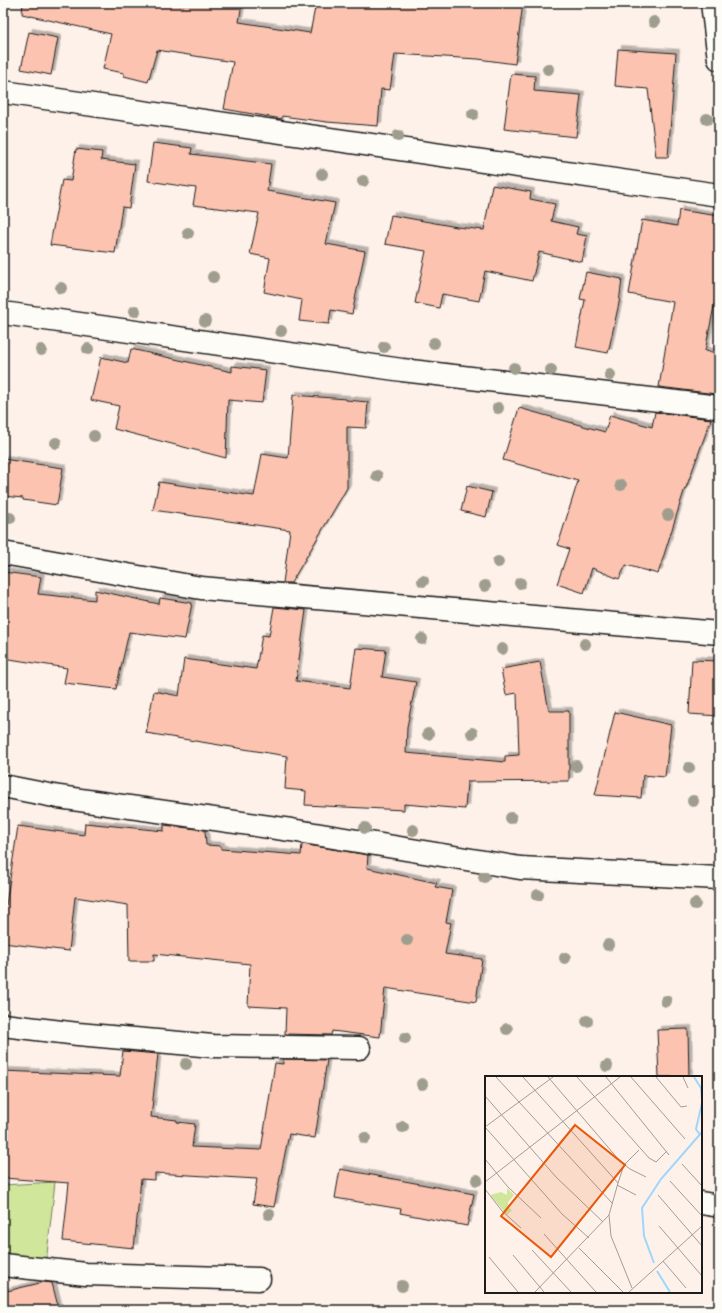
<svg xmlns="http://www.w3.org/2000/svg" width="722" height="1313" font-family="Mynerve,sans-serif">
  <defs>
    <filter id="shadow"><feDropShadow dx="3.5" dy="-3.5" stdDeviation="0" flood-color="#0004"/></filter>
  </defs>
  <rect width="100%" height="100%" fill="#fdf1e9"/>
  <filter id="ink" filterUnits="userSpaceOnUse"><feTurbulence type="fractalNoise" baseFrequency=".025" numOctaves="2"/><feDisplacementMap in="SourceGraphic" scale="8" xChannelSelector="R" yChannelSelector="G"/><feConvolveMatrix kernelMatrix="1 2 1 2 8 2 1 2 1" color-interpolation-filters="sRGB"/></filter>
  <g filter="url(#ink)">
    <path fill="#d0e69b" stroke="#76815c" d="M55 1182 46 1263 3 1261V1185Z"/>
    <path fill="#fcc4b0" stroke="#1c1c1c" filter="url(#shadow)" d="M23 3H242L239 22 310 33 316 3H523L515 64 478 59 395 54 390 90 381 89 378 126 327 122 282 116V119L224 109 233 62 157 50 148 82 124 76V73L103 69 111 34 22 14Z
      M29 32 58 38 51 75 21 69Z
      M618 49 676 53 668 157H656L648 89 615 86Z
      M511 74 535 76 534 91 581 95 576 137 504 129Z
      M153 143 192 148 191 154 271 164 267 191 335 203 326 244 365 251 352 314 331 310 329 324 299 321 302 300 264 292 270 258 250 254 259 213 193 205 196 188 148 181Z
      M76 149 102 152 101 160 135 164 129 208 122 207 115 253 50 245 62 180 71 181Z
      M492 185 531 192 530 199 555 204 551 221 578 227 576 234 587 236 582 262 539 252 532 281 485 271 479 301 442 294 439 308 415 303 426 251 385 244 391 215 457 227 484 230Z
      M679 210 719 216V302L715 301 705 351 719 353V379L716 394 659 387 673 302 629 294 642 220 677 226Z
      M586 272 622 279 619 303 608 353 576 347 585 300 580 299Z
      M131 349 232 372V366L266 370 262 403 228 400 226 458 114 429 119 406 91 400 101 357 128 363Z
      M293 395 346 399V400L368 402 366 428 347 427V488L291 583H283L290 530 153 510 159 482 254 496 262 454 288 458Z
      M519 408 605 432 610 415 652 427 655 412 711 419 686 488H685L658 574 626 565 619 579 592 568 584 593 557 584 569 549 558 545 578 481 503 460Z
      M3 459 63 468 57 505 23 500V498L3 496Z
      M467 486 492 492 486 517 461 511Z
      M3 572 41 577 38 594 95 600V590L159 604 160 598 192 603 185 639 129 632 116 689 64 683 67 668 3 658Z
      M274 607 306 610 296 681 350 688 356 648 386 650 382 677 416 682 407 727 406 753 505 762V756L519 755 517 693 506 695 501 669 540 662 549 711H569V781L467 782 465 809 404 804V810L305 805 306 791 285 789 287 756 146 733 154 691 179 696 184 659 256 669 262 635 269 636Z
      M692 660 719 661V716L689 714Z
      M615 712 671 725 665 777 643 775 641 798 595 795Z
      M85 823 164 831V825L205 830 206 845 221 846V849L301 855 302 844 368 855 367 868 437 883 435 887 452 890 446 922 451 923 445 954 482 959 476 1002 385 988 380 1037 332 1031 331 1035 285 1034 286 1008 248 1006 250 964 154 954V961H129L128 905 75 897 69 951 3 943V905H6L18 826 84 835Z
      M688 1029 689 1077H659L657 1030Z
      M123 1051 158 1054 151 1117 177 1120V1122L195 1124 192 1147 261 1150 275 1063 283 1064V1059L327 1060 315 1138 289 1134 274 1207 253 1204 257 1179 155 1173V1180L141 1179 134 1248 63 1241 69 1183 3 1178V1071L120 1076Z
      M340 1169 474 1194 467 1226 400 1213 401 1209 335 1198Z
      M44 1282 52 1283 59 1310H3V1292Z"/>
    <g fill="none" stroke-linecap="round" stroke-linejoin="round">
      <g stroke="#1c1c1c" stroke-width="25">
        <path id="street" d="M712 3 719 59
          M3 92 719 195
          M3 313 402 370 719 407
          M3 553 201 588 719 633
          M3 786 59 797 291 830 520 868 719 878
          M3 1025 78 1034 213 1046 359 1048
          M701 1203 719 1206
          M3 1265 86 1274 259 1279"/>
      </g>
      <use href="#street" stroke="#fdfcf7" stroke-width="22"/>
    </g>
    <g fill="#9f9d8d">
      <circle cx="654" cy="22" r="6"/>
      <circle cx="548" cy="69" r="6"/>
      <circle cx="473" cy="114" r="6"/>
      <circle cx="707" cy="119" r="6"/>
      <circle cx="398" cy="136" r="6"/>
      <circle cx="322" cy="174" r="6"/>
      <circle cx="363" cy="181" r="6"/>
      <circle cx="188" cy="233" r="6"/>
      <circle cx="213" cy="277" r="6"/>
      <circle cx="61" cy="288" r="6"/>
      <circle cx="135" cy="311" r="6"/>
      <circle cx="205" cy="321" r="6"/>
      <circle cx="281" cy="331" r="6"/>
      <circle cx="434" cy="343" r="6"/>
      <circle cx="384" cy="347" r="6"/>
      <circle cx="88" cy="349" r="6"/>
      <circle cx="41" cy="350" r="6"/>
      <circle cx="514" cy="368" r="6"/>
      <circle cx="551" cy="370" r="6"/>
      <circle cx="610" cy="375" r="6"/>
      <circle cx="498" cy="408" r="6"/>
      <circle cx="94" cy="436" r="6"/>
      <circle cx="56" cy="443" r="6"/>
      <circle cx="377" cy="476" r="6"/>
      <circle cx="621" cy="485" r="6"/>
      <circle cx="668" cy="515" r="6"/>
      <circle cx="10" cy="518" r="6"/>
      <circle cx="498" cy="562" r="6"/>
      <circle cx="423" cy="581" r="6"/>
      <circle cx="520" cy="583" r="6"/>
      <circle cx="485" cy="586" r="6"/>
      <circle cx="422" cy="639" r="6"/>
      <circle cx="585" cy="644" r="6"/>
      <circle cx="502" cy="649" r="6"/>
      <circle cx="472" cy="733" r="6"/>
      <circle cx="428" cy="734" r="6"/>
      <circle cx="576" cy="766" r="6"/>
      <circle cx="689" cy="768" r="6"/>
      <circle cx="693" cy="801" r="6"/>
      <circle cx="511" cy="818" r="6"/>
      <circle cx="365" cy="828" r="6"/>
      <circle cx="413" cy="830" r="6"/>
      <circle cx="484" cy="877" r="6"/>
      <circle cx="538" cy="895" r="6"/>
      <circle cx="695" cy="904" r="6"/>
      <circle cx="407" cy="940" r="6"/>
      <circle cx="608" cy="945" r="6"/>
      <circle cx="565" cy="958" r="6"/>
      <circle cx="666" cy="1001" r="6"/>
      <circle cx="587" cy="1021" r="6"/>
      <circle cx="507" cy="1029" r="6"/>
      <circle cx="405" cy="1038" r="6"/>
      <circle cx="186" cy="1064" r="6"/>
      <circle cx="607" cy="1066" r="6"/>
      <circle cx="422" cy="1084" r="6"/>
      <circle cx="403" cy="1127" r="6"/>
      <circle cx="365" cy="1138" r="6"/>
      <circle cx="477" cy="1180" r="6"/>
      <circle cx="269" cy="1214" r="6"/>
      <circle cx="402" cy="1286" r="6"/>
    </g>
  </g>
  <g transform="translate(485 1076)">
    <rect width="217" height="217" fill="#fdf1e9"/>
    <path d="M22 112 29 119 23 126V131L27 134 22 139 5 119 16 116 22 119Z" fill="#d0e69b"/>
    <path fill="none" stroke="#9ed6fd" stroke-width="2" d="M209 1 216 12 217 24M215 59 211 53 217 27M169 187 159 160 157 132 176 103 217 56M172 195 185 216"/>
    <path fill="none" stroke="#a39c97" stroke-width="1" d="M11 1 127 127M38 1 133 107 124 139 50 216M63 1 134 84 145 93 161 101M92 1 164 82 171 86 182 75M121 1 184 79M146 1 200 63M171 1 196 31 202 30M198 1 203 12M0 20 71 101 118 146M0 51 77 138 104 162M0 51 68 1M0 83 23 111 56 142M197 88 217 110M185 105 217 140M0 106 135 1M133 107 139 89 154 74M132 109 151 119M0 113 17 135 36 152M173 119 217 170M124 139 126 160 147 212M174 150 217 200M59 158 111 216M94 172 138 216M47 174 86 216M28 179 59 216M4 181 33 216M178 185 201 212M144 216 217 150"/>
    <path fill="#e8590c" fill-opacity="0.15" stroke="#e8590c" stroke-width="2" d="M90 49 140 89 66 181 16 140Z"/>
    <rect width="217" height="217" fill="none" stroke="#1c1c1c" stroke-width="2"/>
  </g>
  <rect width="722" height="1313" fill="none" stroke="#fdfcf7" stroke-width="16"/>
  <rect x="8" y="8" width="706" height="1297" fill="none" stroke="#1c1c1c" stroke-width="1.5" filter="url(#ink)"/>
</svg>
